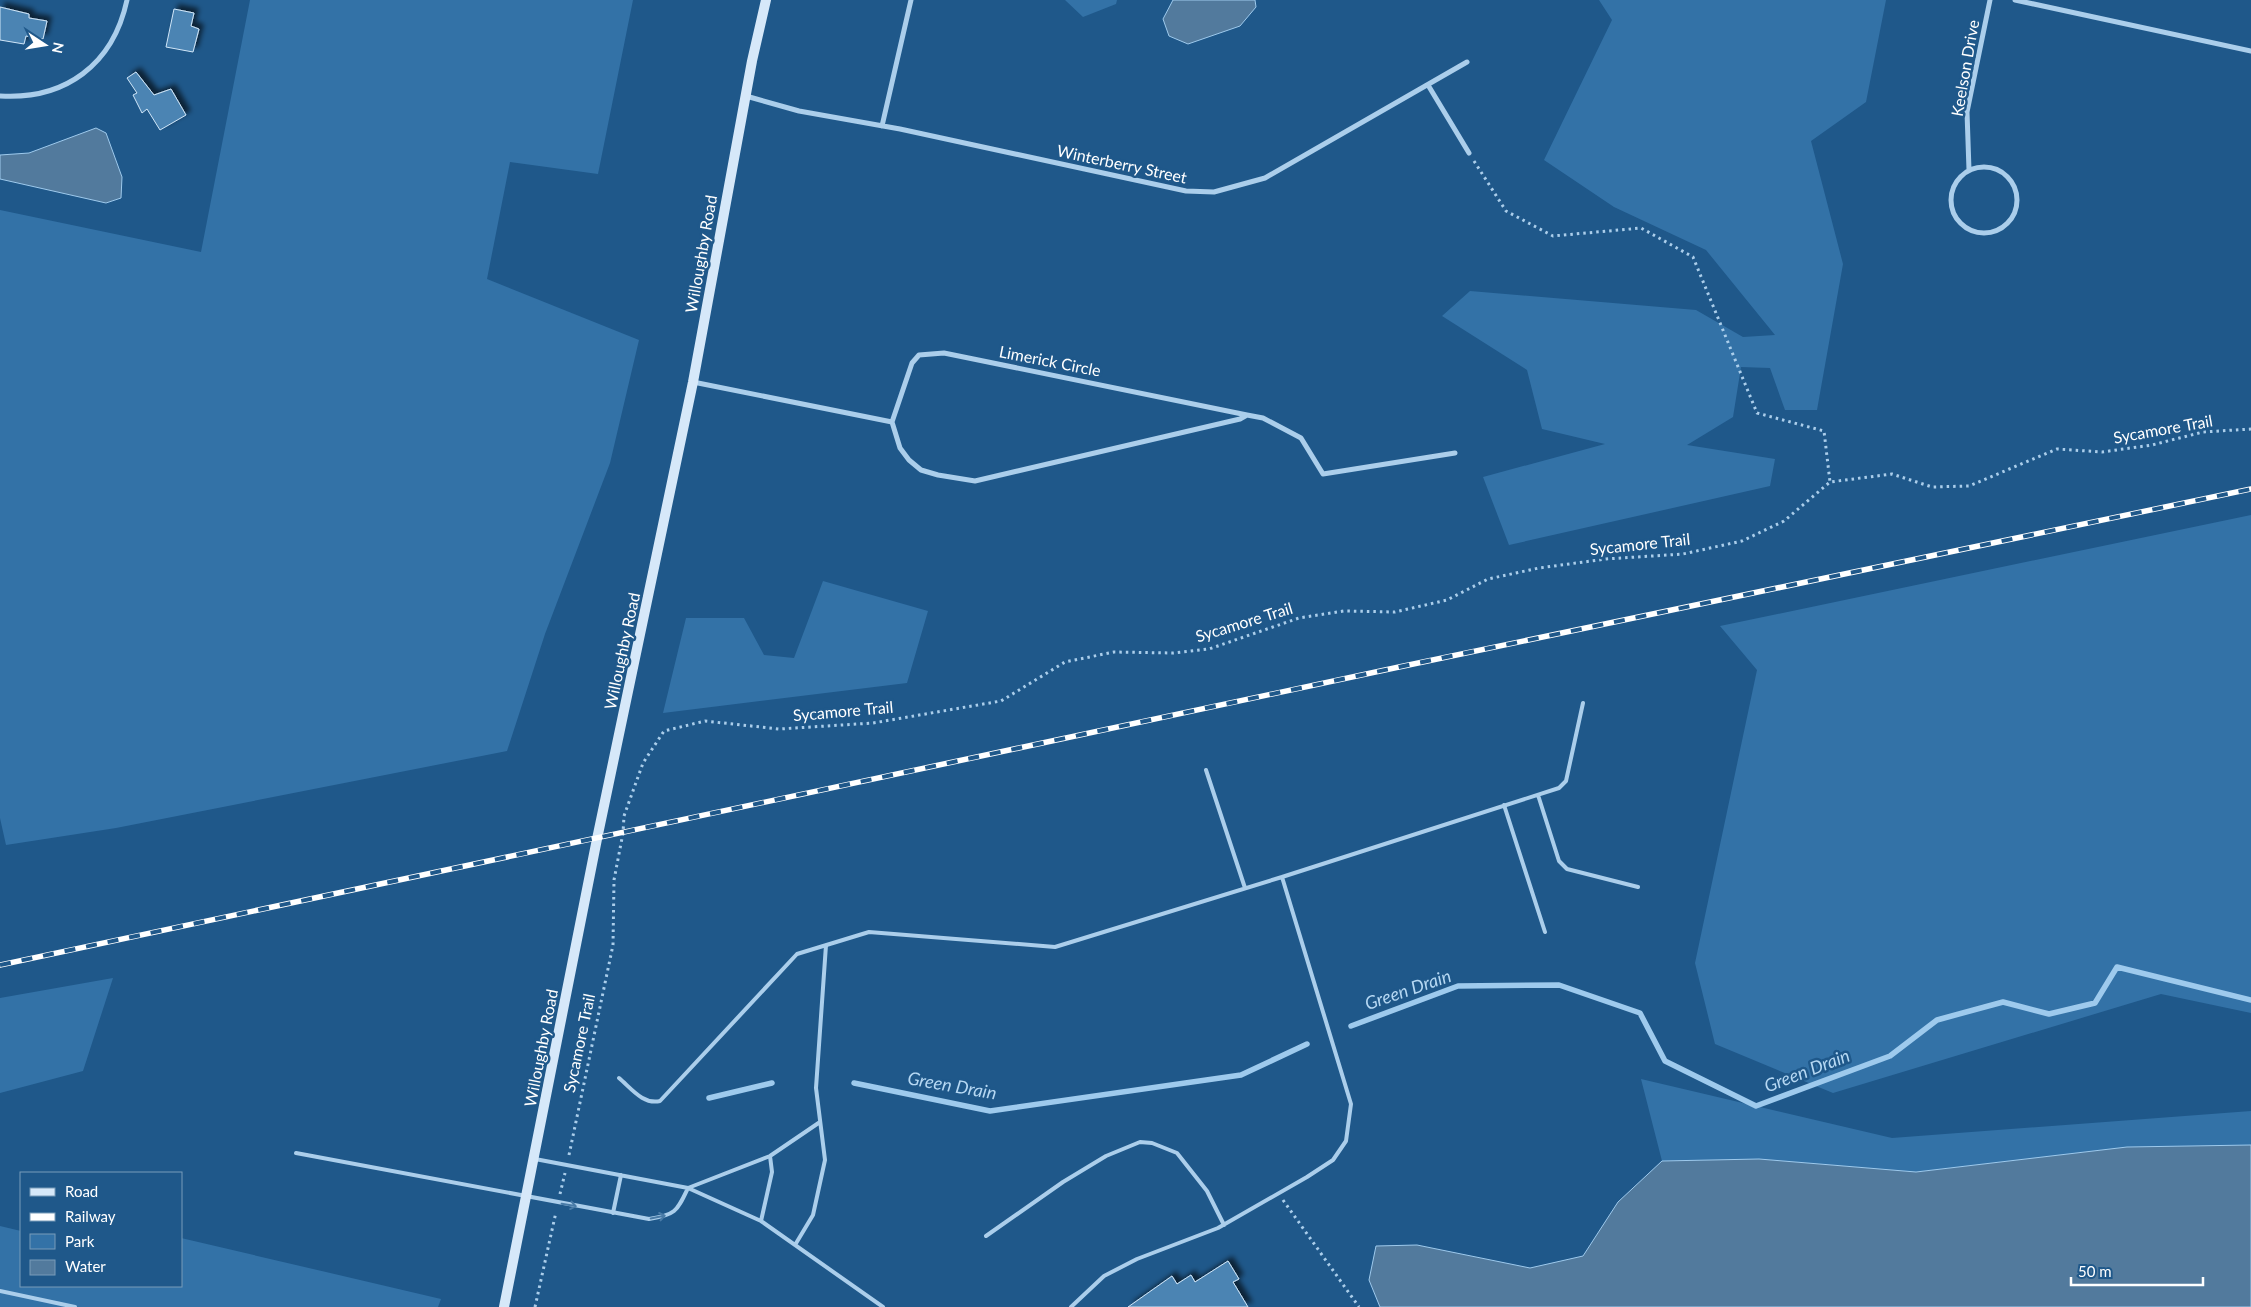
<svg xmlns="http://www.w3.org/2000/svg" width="2251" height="1307" font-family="Lato,sans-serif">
  <defs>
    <filter id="shadow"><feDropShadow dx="4.5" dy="-4.5" stdDeviation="2.5" flood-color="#0009"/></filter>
  </defs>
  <rect width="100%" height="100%" fill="#1f588a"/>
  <path fill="#3372a7" d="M250 0H633L598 174 510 162 487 279 639 340 610 463 545 634 507 751 116 828 6 845 0 818V210L201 252Z
    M1065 0H1117L1116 4 1083 17Z
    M1599 0H1886L1866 102 1811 141 1843 264 1817 410H1785L1770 368 1741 367 1733 417 1687 445 1775 459 1770 486 1509 545 1483 477 1605 444 1542 429 1527 370 1442 316 1470 291 1696 310 1743 337 1775 335 1706 250 1614 207 1544 160 1612 20Z
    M2251 515V1013L2161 994 1833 1093 1715 1044 1695 963 1757 670 1720 626Z
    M823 581 928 611 907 683 663 713 686 618H744L764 655 794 658Z
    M113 978 83 1071 0 1093V998Z
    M1641 1079 1892 1138 2251 1111V1145L2127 1147 1916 1172 1759 1159 1662 1161Z
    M0 1226 21 1231V1286H181V1238L441 1299 438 1307H0Z"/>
  <path fill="#527a9d" stroke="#9ecaed" d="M1173 0H1255L1256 7 1240 26 1188 44 1169 36 1163 19Z
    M96 128 106 133 122 177 121 198 106 203 0 179V155L29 153Z
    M2251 1145V1307H1380L1369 1280 1376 1246 1417 1245 1530 1268 1583 1256 1618 1202 1662 1161 1759 1159 1916 1172 2127 1147Z"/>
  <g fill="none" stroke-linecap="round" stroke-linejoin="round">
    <path stroke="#9ecaed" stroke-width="5.5" d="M1351 1026 1458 986 1559 985 1640 1013 1665 1061 1756 1106 1890 1056 1937 1020 2003 1002 2049 1014 2095 1003 2117 967 2251 1000
      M854 1083 990 1111 1241 1075 1307 1044
      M709 1098 772 1083"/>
  </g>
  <path fill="#4b84b3" stroke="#d0e6f8" filter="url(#shadow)" d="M0 7 29 14V18L47 21 43 39 26 36 24 44 0 40Z
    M174 9 194 13 191 26 199 29 193 52 166 47Z
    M136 72 154 95 171 89 186 115 160 130 147 109 142 113 133 95 137 93 127 78Z
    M1228 1261 1239 1279 1233 1282 1248 1307H1128L1172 1276 1177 1284 1191 1275 1195 1282Z"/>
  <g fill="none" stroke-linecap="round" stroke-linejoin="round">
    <path stroke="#abceeb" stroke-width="3" stroke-dasharray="2.5 4" stroke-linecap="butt" d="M1474 161 1506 211 1553 236 1641 228 1693 257 1757 413 1824 431 1830 482
      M569 1155 613 945 614 880 623 833 624 816 643 763 664 731 705 721 779 729 873 723 1001 701 1065 662 1114 652 1173 653 1209 649 1299 618 1344 611 1395 612 1447 600 1488 579 1539 568 1606 559 1683 554 1742 541 1784 521 1830 482 1892 474 1932 487 1969 486 2057 449 2102 452 2152 445 2203 432 2251 429
      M560 1194 565 1173
      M1283 1200 1359 1307
      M535 1307 556 1212"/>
    <path stroke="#abceeb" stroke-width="4" d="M1206 770 1245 888
      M1538 795 1559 861 1567 869 1638 887
      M1504 805 1545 932
      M1282 877 1559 788 1566 781 1583 703
      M619 1078C631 1088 643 1105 660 1101L797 954 869 932 1055 947 1282 877 1351 1104 1346 1141 1333 1160 1307 1177 1218 1228 1137 1259 1104 1276 1071 1307
      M296 1153 649 1219C676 1215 677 1211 688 1188L770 1156 820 1122
      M535 1159 688 1188 761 1221 883 1307
      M613 1213 621 1175
      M761 1221 772 1172 770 1156
      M986 1236 1063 1182 1106 1156 1140 1142 1152 1143 1177 1153 1207 1191 1224 1225
      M795 1245 813 1215 825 1160 816 1088 826 945
      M0 1291 75 1307"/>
    <path stroke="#abceeb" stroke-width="5" d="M2015 0 2251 51
      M1428 85 1469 153
      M0 96C65 100 113 65 127 0
      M746 96 799 111 900 129 1186 191 1214 192 1265 178 1467 62
      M882 126 911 0
      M1951 200a33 33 0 1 1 66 0a33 33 0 1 1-66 0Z
      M1969 170 1967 112 1990 0
      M693 382 892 422
      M1247 415 1240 419 975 481 938 475 921 470 909 460 900 448 892 422 912 363 919 355 944 353 1247 415 1263 418 1301 438 1323 474 1455 453"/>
    <path stroke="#d6e8f9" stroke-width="10" d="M504 1307 597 839 693 382 752 61 766 0"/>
    <g stroke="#fff" stroke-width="5.5">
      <path id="rail" d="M0 965 1399 667 2251 489"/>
    </g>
    <use href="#rail" stroke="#1f588a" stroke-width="4" stroke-dasharray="11" stroke-linecap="butt"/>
  </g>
  <defs><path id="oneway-shaft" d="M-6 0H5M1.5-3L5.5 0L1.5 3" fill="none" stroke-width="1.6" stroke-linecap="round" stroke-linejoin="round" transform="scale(1.25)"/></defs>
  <g stroke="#497ba7">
    <use href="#oneway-shaft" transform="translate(569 1205) rotate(10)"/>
    <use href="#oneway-shaft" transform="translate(658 1217) rotate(-11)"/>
  </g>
  <g text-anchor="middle" stroke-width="5" stroke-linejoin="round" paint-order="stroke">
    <g font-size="16" fill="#fff" stroke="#1f588a">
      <text transform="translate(1965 68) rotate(-80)" y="6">Keelson Drive</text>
      <text transform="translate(1122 164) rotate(12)" y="6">Winterberry Street</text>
      <text transform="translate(701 254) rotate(-80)" y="6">Willoughby Road</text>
      <text transform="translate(1050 361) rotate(11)" y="6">Limerick Circle</text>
      <text transform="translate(2163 429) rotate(-10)" y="6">Sycamore Trail</text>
      <text transform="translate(1640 544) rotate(-6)" y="6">Sycamore Trail</text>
      <text transform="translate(1244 622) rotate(-17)" y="6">Sycamore Trail</text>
      <text transform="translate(622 651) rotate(-78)" y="6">Willoughby Road</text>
      <text transform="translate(843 711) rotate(-5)" y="6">Sycamore Trail</text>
      <text transform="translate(579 1043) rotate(-78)" y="6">Sycamore Trail</text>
      <text transform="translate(541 1048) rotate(-79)" y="6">Willoughby Road</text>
    </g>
    <g font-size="18" font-style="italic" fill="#b6d8f3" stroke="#1f588a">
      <text transform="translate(1408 990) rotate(-19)" y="6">Green Drain</text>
      <text transform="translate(1807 1071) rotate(-21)" y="6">Green Drain</text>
      <text transform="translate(952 1086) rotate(10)" y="6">Green Drain</text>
    </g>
  </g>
  <rect x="20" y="1172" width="162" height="115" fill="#1f588a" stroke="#799bb9"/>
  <rect x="30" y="1188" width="25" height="8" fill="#d6e8f9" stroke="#799bb9"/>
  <text x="65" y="1197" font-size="15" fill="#ffffff">Road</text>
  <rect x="30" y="1213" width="25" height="8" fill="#ffffff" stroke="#799bb9"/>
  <text x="65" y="1222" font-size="15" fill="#ffffff">Railway</text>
  <rect x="30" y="1234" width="25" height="15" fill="#3372a7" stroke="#799bb9"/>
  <text x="65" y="1247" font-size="15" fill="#ffffff">Park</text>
  <rect x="30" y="1260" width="25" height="15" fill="#527a9d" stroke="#799bb9"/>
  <text x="65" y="1272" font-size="15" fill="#ffffff">Water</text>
  <g transform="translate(45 45) rotate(102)" stroke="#1f588a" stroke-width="4" paint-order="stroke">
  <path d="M0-4L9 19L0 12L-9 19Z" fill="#ffffff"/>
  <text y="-8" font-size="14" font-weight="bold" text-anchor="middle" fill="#ffffff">N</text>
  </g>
  <path d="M2071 1277v8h132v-8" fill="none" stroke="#ffffff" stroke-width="2.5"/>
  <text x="2078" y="1277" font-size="15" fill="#ffffff" stroke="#1f588a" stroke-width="4" paint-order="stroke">50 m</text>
</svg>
